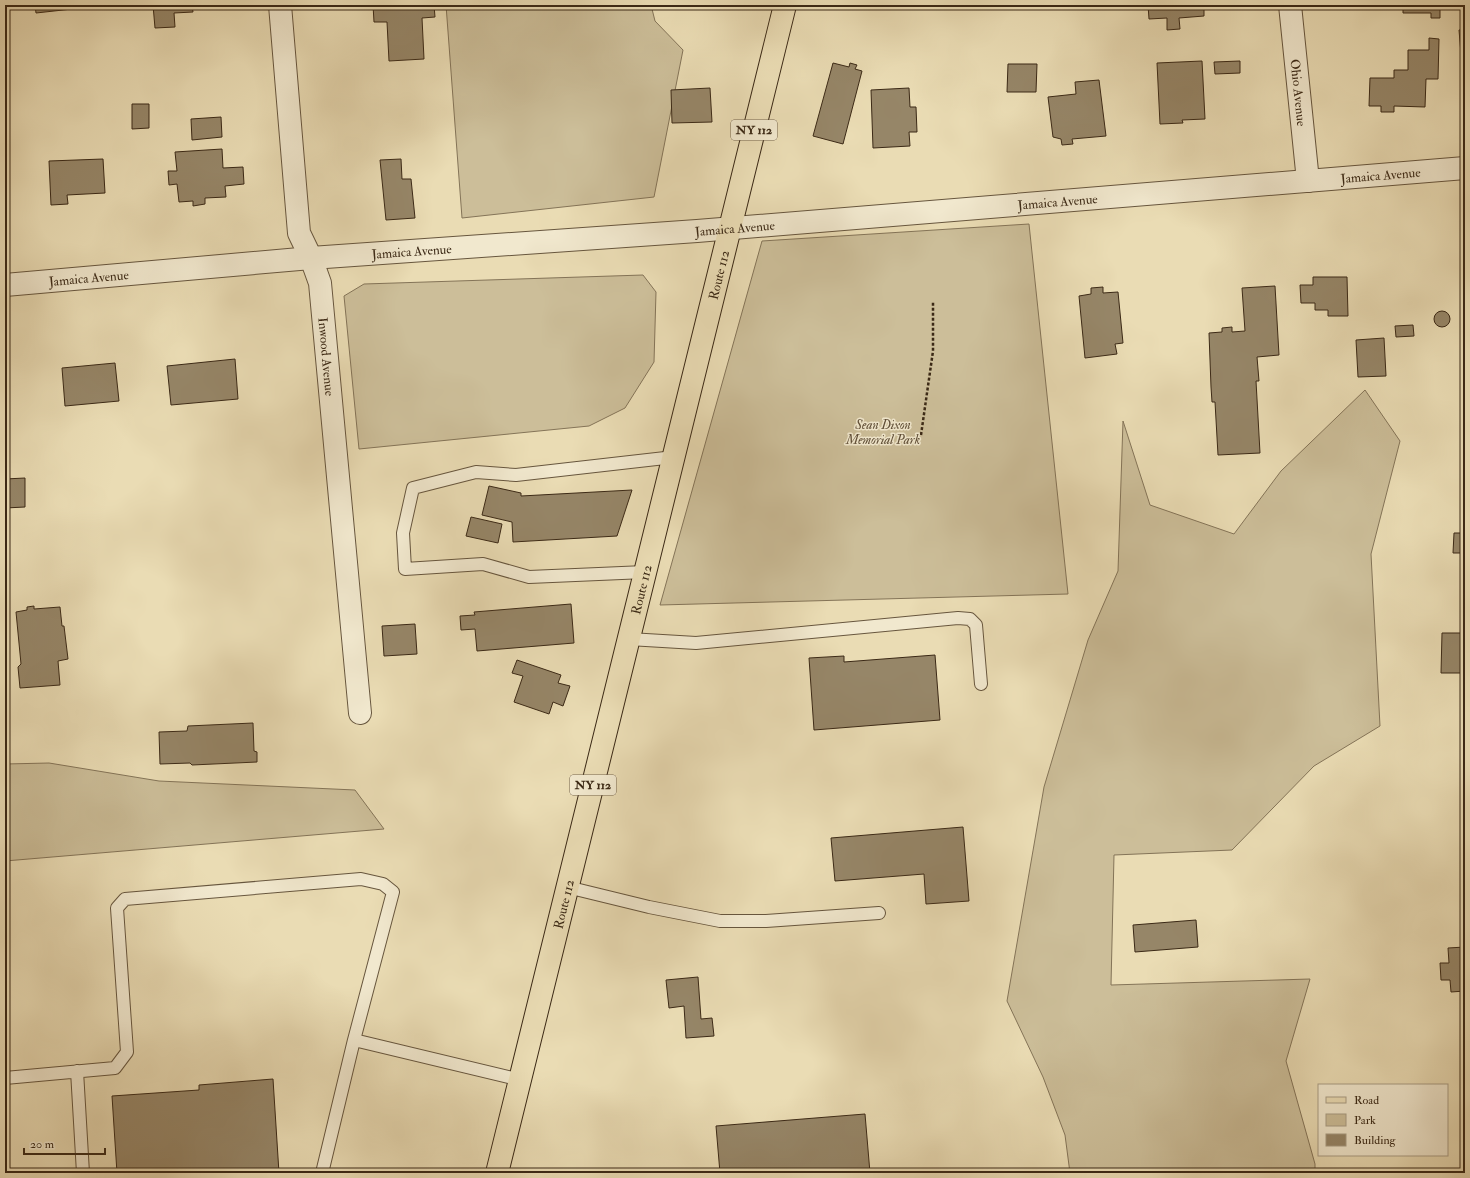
<svg xmlns="http://www.w3.org/2000/svg" width="1470" height="1178" font-family="'IM FELL Double Pica',serif">
  <rect width="100%" height="100%" fill="#eadcb4"/>
  <filter id="stains"><feTurbulence type="fractalNoise" baseFrequency=".005" numOctaves="4"/><feColorMatrix values="0 0 0 0 .2 0 0 0 0 .09 0 0 0 0 .02 0 0 0 .5 -.17"/></filter>
  <radialGradient id="worn" r=".72"><stop offset=".6" stop-color="#630" stop-opacity="0"/><stop offset="1" stop-color="#630" stop-opacity=".3"/></radialGradient>
  <path fill="#ccbe99" stroke="#847458" d="M446 5H651L655 21 683 50 654 197 462 218Z
    M1029 224 1068 594 660 605 762 241Z
    M643 275 656 292 654 362 625 408 589 426 359 449 344 296 364 284Z
    M1365 390 1400 441 1371 554 1380 726 1314 766 1232 850 1114 855 1111 985 1310 979 1286 1061 1315 1164V1173H1070L1065 1135 1043 1077 1007 1001 1044 787 1088 640 1118 571 1123 421 1150 505 1234 534 1281 471Z
    M49 763 159 781 355 790 384 829 5 861V764Z"/>
  <path fill="#968668" stroke="#3b2916" d="M35 5H72V9L36 13Z
    M153 5H192L193 12 174 13 175 27 155 28Z
    M373 5H434L435 17 422 18 424 59 389 61 387 22H374Z
    M1148 5H1204V16L1179 18 1180 29 1167 30V18L1149 19Z
    M1403 5H1440V18H1431V13H1403Z
    M1465 29V66H1462L1459 30Z
    M1429 38 1439 39 1438 79H1426L1425 107 1394 106V112H1381V106H1369L1370 78H1394V70H1408V50H1429Z
    M1202 61 1205 119 1182 120 1183 123 1160 124 1157 63Z
    M1240 61V73L1215 74 1214 62Z
    M833 63 849 67 850 63 857 65 855 69 862 71 843 144 813 136Z
    M1008 64H1037L1036 92H1007Z
    M1099 80 1106 136 1072 139 1073 144 1062 145 1061 139 1053 137 1048 97 1076 94 1075 82Z
    M710 88 712 122 672 123 671 90Z
    M909 88 910 107H916L917 132H909L910 146 873 148 871 90Z
    M132 104H149V128L132 129Z
    M221 117 222 137 192 140 191 119Z
    M222 149 223 168 243 167 244 184 225 186 226 197 205 198V204L193 206V201L179 202 177 184 169 185 168 171H177L175 152Z
    M103 159 105 193 67 195 68 204 51 205 49 161Z
    M401 159 402 179H411L415 218 386 220 380 160Z
    M1313 277H1347L1348 316H1328V310H1315V303H1301L1300 285H1313Z
    M1275 286 1279 355 1257 357 1259 381H1256L1260 453 1218 455 1215 402H1212L1211 387 1209 333 1222 332V328L1232 327V332L1245 331 1242 288Z
    M1103 287V293L1118 292 1123 343 1115 344 1117 354 1085 358 1079 296 1091 294V288Z
    M1434 319a8 8 0 1 1 16 0a8 8 0 1 1-16 0Z
    M1413 325 1414 336 1396 337 1395 326Z
    M1384 338 1386 376 1358 377 1356 340Z
    M235 359 238 399 171 405 167 366Z
    M115 363 119 401 65 406 62 368Z
    M25 478V507L5 508V479Z
    M489 486 521 493V496L632 490 617 536 513 542 512 522 482 515Z
    M471 517 502 524 498 543 466 536Z
    M1454 533H1465V553H1453Z
    M571 604 574 643 477 651 475 629 461 630 460 616 475 615 474 612Z
    M34 606V609L60 607 62 626H64L68 659 58 661 60 685 20 688 18 667 21 664 16 612 27 610V607Z
    M415 624 417 654 384 656 382 626Z
    M1442 633H1464L1465 673H1441Z
    M935 655 940 720 814 730 809 658 844 656V662Z
    M517 660 561 675 558 683 570 686 563 706 553 702 549 714 514 702 523 676 512 673Z
    M253 723 254 751 257 752V762L192 765 190 763 160 764 159 732 187 731 188 726Z
    M963 827 969 901 926 904 924 874 835 881 831 838Z
    M1196 920 1198 947 1135 952 1133 925Z
    M1465 947V991L1451 992 1450 980H1441L1440 963H1449L1448 948Z
    M698 977 701 1019 712 1018 714 1036 686 1038 684 1006 669 1008 666 980Z
    M273 1079 279 1173H117L112 1096 199 1090V1085Z
    M865 1114 870 1173H720L716 1126Z"/>
  <g fill="none" stroke-linecap="round" stroke-linejoin="round">
    <g stroke="#67563e" stroke-width="14">
      <path id="service" d="M645 572 529 577 483 564 405 569 403 533 413 488 476 472 516 475 674 457
        M629 639 696 643 958 618 970 619 976 625 981 684
        M567 887 649 907 720 921H766L879 913
        M77 1071 83 1173
        M5 1078 115 1068 127 1052 117 908 125 899 361 879 383 884 393 892 354 1040
        M322 1173 354 1040 521 1080"/>
    </g>
    <g stroke="#67563e" stroke-width="24">
      <g id="minor">
        <path id="s1" d="M280 5 299 233 311 258 320 283 360 713"/>
        <path id="s2" d="M1290 5 1308 181"/>
        <path id="s3" d="M5 285 311 258 697 231 1465 168"/>
      </g>
    </g>
    <g stroke="#3b2916" stroke-width="24">
      <g id="primary">
        <path id="s4" d="M497 1173 785 5"/>
      </g>
    </g>
    <path stroke="#3b2916" stroke-width="2.5" stroke-dasharray="3 2" stroke-linecap="butt" d="M921 435 933 351V302"/>
    <use href="#service" stroke="#f1e8ce" stroke-width="12"/>
    <use href="#minor" stroke="#f1e8ce" stroke-width="22"/>
    <use href="#primary" stroke="#eadcb4" stroke-width="22"/>
  </g>
  <g text-anchor="middle" stroke-width="3" stroke-linejoin="round" paint-order="stroke">
    <g fill="#f1e8ce" stroke="#72624d" stroke-width="1">
      <rect x="731" y="120" width="46" height="20" rx="3"/>
      <rect x="570" y="775" width="46" height="20" rx="3"/>
    </g>
    <g font-size="12" font-weight="bold" fill="#3b2916">
      <text x="754" y="134">NY 112</text>
      <text x="593" y="789">NY 112</text>
    </g>
    <g font-size="13" fill="#3b2916" stroke="#f1e8ce">
      <text dy="5" stroke="none"><textPath href="#s2" startOffset="88">Ohio Avenue</textPath></text>
      <text dy="5" stroke="none"><textPath href="#s3" startOffset="1380">Jamaica Avenue</textPath></text>
      <text dy="5" stroke="none"><textPath href="#s3" startOffset="1056">Jamaica Avenue</textPath></text>
      <text dy="5" stroke="none"><textPath href="#s3" startOffset="732">Jamaica Avenue</textPath></text>
      <text dy="5" stroke="none"><textPath href="#s3" startOffset="408">Jamaica Avenue</textPath></text>
      <text dy="5" stroke="none"><textPath href="#s4" startOffset="925">Route 112</textPath></text>
      <text dy="5" stroke="none"><textPath href="#s3" startOffset="84">Jamaica Avenue</textPath></text>
      <text dy="5" stroke="none"><textPath href="#s1" startOffset="357">Inwood Avenue</textPath></text>
      <text dy="5" stroke="none"><textPath href="#s4" startOffset="601">Route 112</textPath></text>
      <text dy="5" stroke="none"><textPath href="#s4" startOffset="277">Route 112</textPath></text>
    </g>
    <g font-size="13" font-style="italic" fill="#5f4e37" stroke="#f1e8ce">
      <text x="883" y="429">Sean Dixon<tspan x="883" dy="15">Memorial Park</tspan></text>
    </g>
  </g>
  <rect width="1470" height="1178" fill="none" stroke="#eadcb4" stroke-width="20"/>
  <rect x="6" y="6" width="1458" height="1166" fill="none" stroke="#3b2916" stroke-width="2"/>
  <rect x="10" y="10" width="1450" height="1158" fill="none" stroke="#3b2916"/>
  <rect x="1318" y="1084" width="130" height="72" fill="#f1e8ce" stroke="#a89c84"/>
  <rect x="1326" y="1097" width="20" height="6" fill="#eadcb4" stroke="#a89c84"/>
  <text x="1354" y="1104" font-size="12" fill="#3b2916">Road</text>
  <rect x="1326" y="1114" width="20" height="12" fill="#ccbe99" stroke="#a89c84"/>
  <text x="1354" y="1124" font-size="12" fill="#3b2916">Park</text>
  <rect x="1326" y="1134" width="20" height="12" fill="#968668" stroke="#a89c84"/>
  <text x="1354" y="1144" font-size="12" fill="#3b2916">Building</text>
  <path d="M24 1148v6h81v-6" fill="none" stroke="#3b2916" stroke-width="2"/>
  <text x="30" y="1148" font-size="12" fill="#3b2916" stroke="#f1e8ce" stroke-width="3" paint-order="stroke">20 m</text>
  <rect width="100%" height="100%" filter="url(#stains)"/>
  <rect width="100%" height="100%" fill="url(#worn)"/>
</svg>
